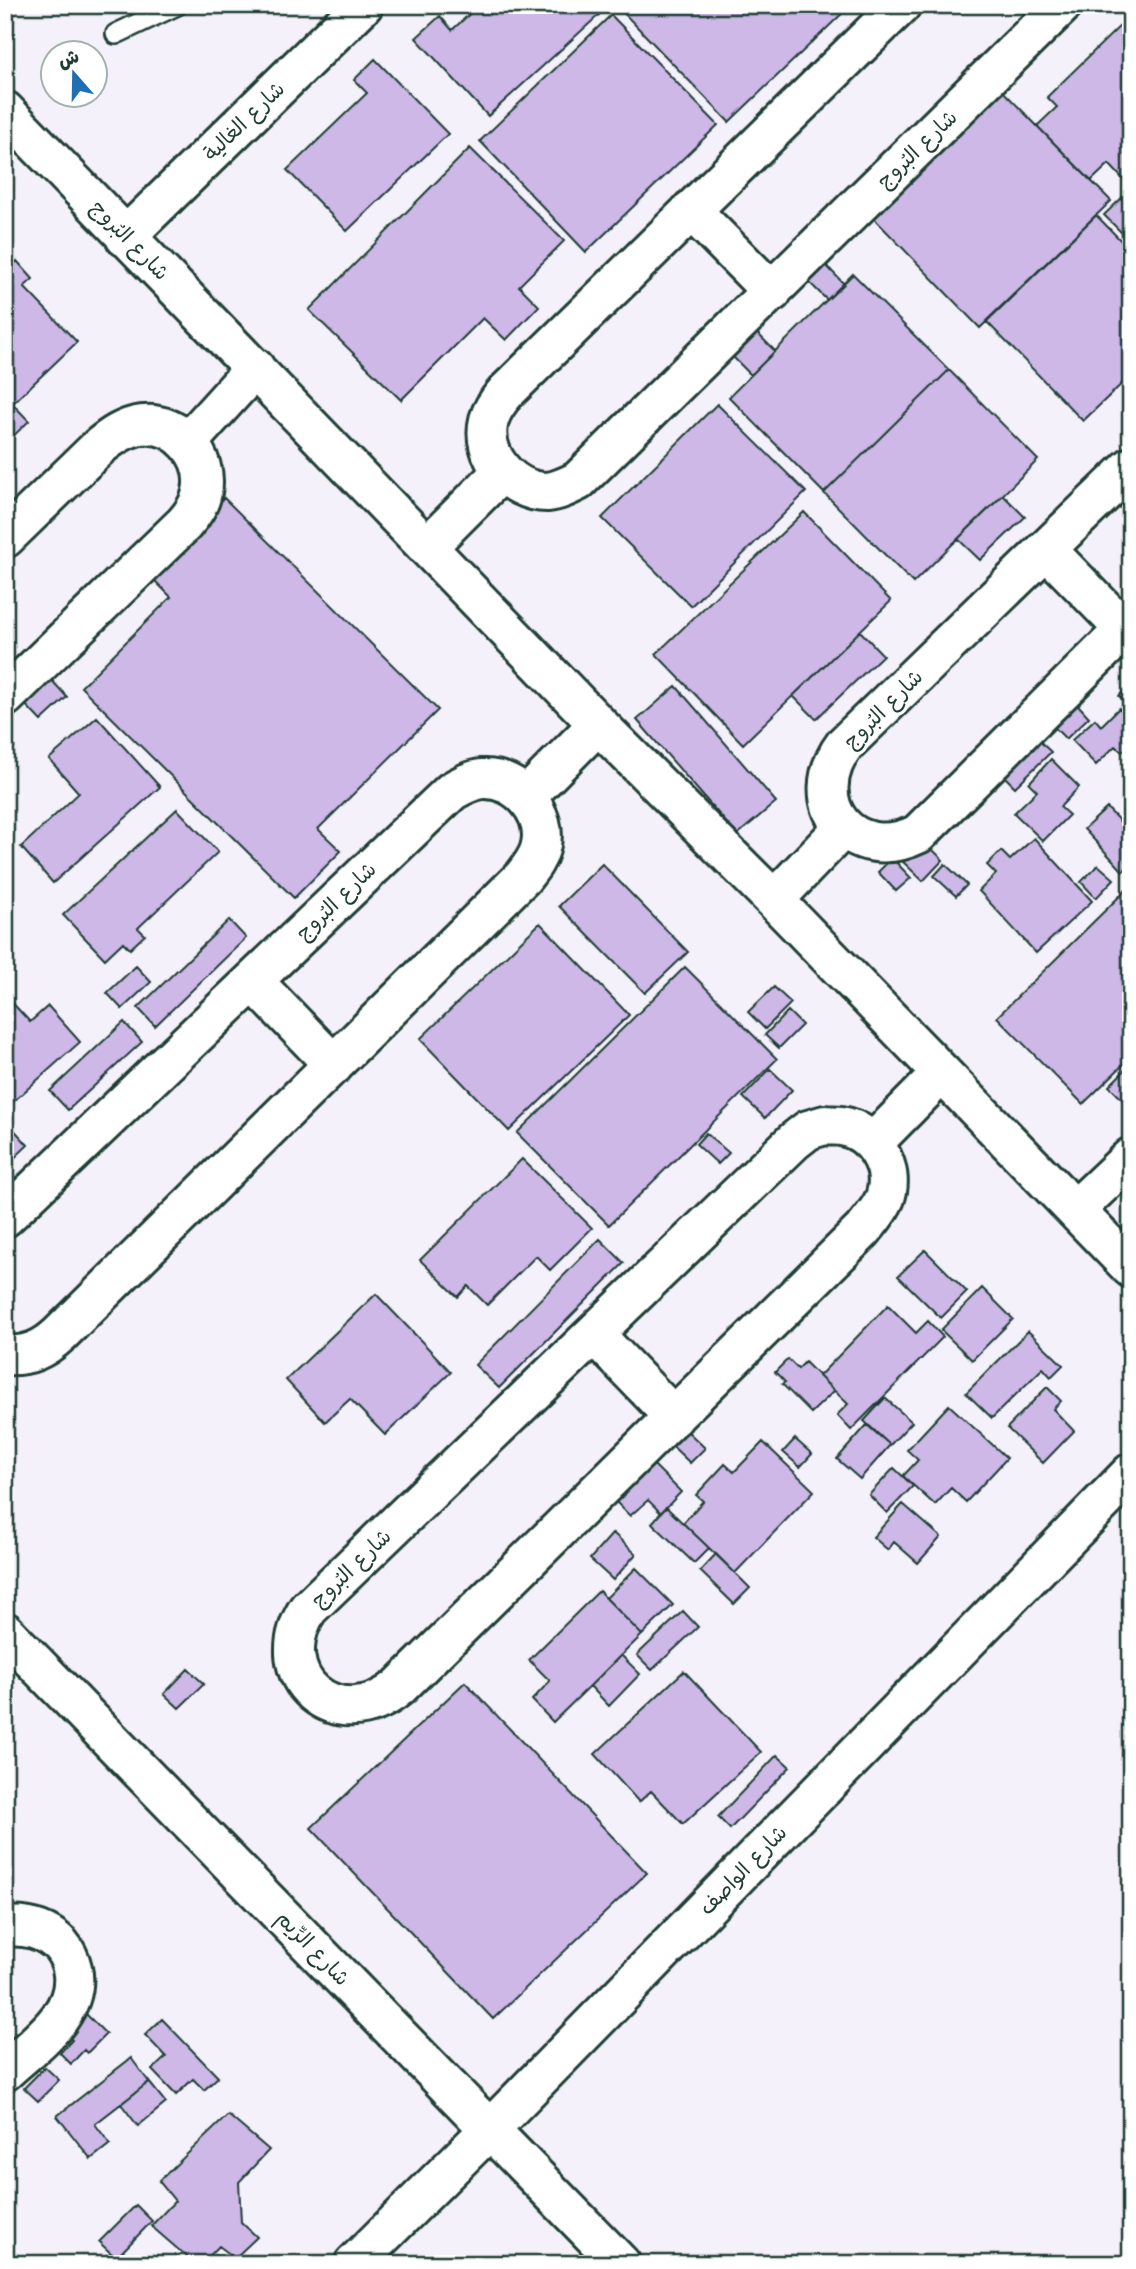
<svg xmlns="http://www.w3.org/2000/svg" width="1136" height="2269" font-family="'Playpen Sans','Playpen Sans Arabic',sans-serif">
  <rect width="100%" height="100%" fill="#f5f1fa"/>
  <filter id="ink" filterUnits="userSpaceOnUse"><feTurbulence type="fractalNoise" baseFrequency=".0143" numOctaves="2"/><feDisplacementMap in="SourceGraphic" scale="14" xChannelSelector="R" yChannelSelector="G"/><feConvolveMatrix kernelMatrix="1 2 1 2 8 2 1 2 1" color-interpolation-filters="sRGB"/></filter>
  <g filter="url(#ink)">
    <path fill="#cdb8e8" stroke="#1f3d34" stroke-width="2" d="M471 5H592L600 14 488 116 416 38 440 16 452 30 475 9Z
      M616 5H851L729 122Z
      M611 15 718 125 586 252 480 141Z
      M1131 15V173L1124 180 1109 164 1091 181 1037 126 1057 107 1047 97Z
      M375 59 448 134 347 231 287 170 367 93 354 80Z
      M993 81 1111 201 980 328 863 207Z
      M470 148 564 241 519 286 539 306 506 340 483 318 401 400 309 310Z
      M1131 189V242L1104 215Z
      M1096 215 1131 251V375L1083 421 986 321Z
      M17 261 33 279 24 287 77 342 12 404 5 396V272Z
      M822 261 844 284 827 300 805 278Z
      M853 274 949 370 824 493 729 397Z
      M753 329 775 351 751 375 729 353Z
      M949 370 1038 460 913 583 824 493Z
      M5 396 29 421 5 444Z
      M717 404 806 492 691 606 602 518Z
      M1003 495 1025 517 980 560 958 539Z
      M224 498 438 710 318 829 341 851 294 898 81 687 171 597 148 574Z
      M804 512 891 601 743 744 656 654Z
      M860 631 883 655 816 719 793 696Z
      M47 675 67 697 41 721 21 700Z
      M1131 684V708L1119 696Z
      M676 686 776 802 737 835 637 720Z
      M1070 696 1089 717 1066 739 1046 719Z
      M1119 708 1131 719V743L1122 752 1115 746 1096 765 1072 740 1095 719 1101 726Z
      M97 717 160 787 53 883 21 847 79 793 49 759Z
      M1032 734 1051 752 1015 787 997 769Z
      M5 739 14 747 5 756Z
      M1051 759 1079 787 1060 807 1069 815 1043 841 1014 813 1037 791 1029 783Z
      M1107 808 1131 833V864L1123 871 1084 829Z
      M177 809 218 852 138 928 145 935 130 949 123 942 105 959 63 915Z
      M921 838 943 860 923 881 900 859Z
      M1034 838 1092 901 1036 953 979 891 996 874 987 865 1001 851 1010 860Z
      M892 858 911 878 896 891 878 872Z
      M602 864 688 952 645 993 559 906Z
      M945 864 967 885 956 896 934 876Z
      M1098 865 1114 879 1096 898 1081 882Z
      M1131 885V1057L1083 1104 997 1017Z
      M5 912 12 919 5 926Z
      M229 920 246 938 155 1026 138 1008Z
      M540 923 629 1015 509 1131 420 1039Z
      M136 966 151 982 122 1009 107 993Z
      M685 967 777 1059 609 1225 517 1133Z
      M774 987 791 1003 765 1029 748 1012Z
      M5 995 30 1022 48 1006 80 1042 5 1109Z
      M788 1011 802 1025 779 1048 765 1035Z
      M124 1022 142 1042 68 1110 50 1091Z
      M1131 1064V1108L1109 1086Z
      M770 1069 792 1090 765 1118 743 1097Z
      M8 1123 28 1145 5 1167V1126Z
      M706 1133 729 1153 718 1164 696 1144Z
      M522 1159 592 1228 550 1270 536 1256 487 1305 468 1286 458 1297 420 1260Z
      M600 1239 624 1263 499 1388 475 1365Z
      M925 1250 967 1292 941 1318 898 1276Z
      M982 1288 1013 1319 972 1360 941 1330Z
      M376 1294 451 1372 385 1435 350 1399 325 1422 286 1380Z
      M888 1305 916 1333 928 1321 943 1337 851 1430 837 1415 848 1404 819 1376Z
      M1028 1331 1063 1365 1051 1377 1043 1368 992 1418 966 1393Z
      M788 1359 798 1369 805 1362 834 1391 811 1413 782 1384 785 1382 775 1372Z
      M1047 1387 1061 1401 1053 1409 1074 1431 1043 1463 1007 1428Z
      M885 1398 912 1422 890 1445 864 1421Z
      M949 1405 1007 1458 966 1502 951 1488 935 1505 903 1476 918 1460 907 1450Z
      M867 1425 890 1445 860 1479 837 1459Z
      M682 1426 705 1448 690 1463 667 1441Z
      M795 1439 812 1454 800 1467 783 1452Z
      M763 1442 814 1491 735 1573 683 1523 703 1501 696 1495 725 1464 734 1472Z
      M648 1459 681 1492 661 1513 648 1500 630 1516 610 1496Z
      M894 1468 913 1486 887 1513 869 1495Z
      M903 1504 941 1537 918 1563 894 1542 888 1550 873 1537Z
      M666 1507 709 1548 694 1563 652 1523Z
      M613 1533 636 1554 613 1580 590 1559Z
      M716 1554 750 1588 734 1604 700 1571Z
      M636 1568 673 1605 642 1635 606 1598Z
      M599 1591 642 1635 553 1722 532 1700 550 1681 529 1660Z
      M683 1611 698 1627 652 1670 637 1655Z
      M621 1655 640 1674 609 1706 590 1686Z
      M188 1669 204 1684 179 1708 164 1694Z
      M684 1671 761 1752 683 1824 651 1791 639 1802 595 1754Z
      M465 1682 647 1873 493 2019 311 1828Z
      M777 1755 790 1767 730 1829 718 1817Z
      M86 2014 106 2034 87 2053 84 2050 71 2064 60 2053 72 2040 66 2035Z
      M162 2019 218 2077 204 2090 193 2079 176 2095 152 2070 166 2057 145 2035Z
      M131 2058 149 2082 95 2124 110 2144 91 2159 57 2116Z
      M45 2067 59 2080 38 2101 24 2088Z
      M149 2082 166 2103 138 2126 121 2104Z
      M228 2115 269 2150 239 2182 241 2222 257 2237 235 2258 219 2246 202 2264H195L151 2226 175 2201 159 2181Z
      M136 2205 152 2221 116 2258 99 2242Z"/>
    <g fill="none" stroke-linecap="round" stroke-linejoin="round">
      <g stroke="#1f3d34" stroke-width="24">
        <path id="service" d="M116 34 177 5"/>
      </g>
      <g stroke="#1f3d34" stroke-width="44">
        <path id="minor" d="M901 5 506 392C498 401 492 409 489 420 480 455 511 492 547 492 558 491 568 486 578 481L1062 5
          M5 111 598 724 774 900 1131 1268
          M691 210 772 292
          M125 237 363 5
          M188 442 255 368
          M1131 467 845 744C801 802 852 866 918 834L1131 623
          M5 538 99 447C111 437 125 427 142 425 178 421 209 456 202 492 200 504 192 515 184 524L5 697
          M427 547 502 472
          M1046 549 1124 629
          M526 797 598 724
          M774 900 844 827
          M253 981 334 1065
          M825 1125C830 1126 836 1125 841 1126 873 1131 896 1167 885 1198 880 1210 871 1220 863 1230L399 1687C337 1739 265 1677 308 1609L794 1141 808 1130Z
          M873 1143 942 1073
          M1075 1210 1131 1157
          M5 1217 452 791C461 786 471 780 482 779 518 777 550 814 540 849 537 860 530 868 523 877L60 1334C44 1349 28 1357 5 1355
          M594 1334 674 1417
          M5 1927C26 1925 44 1929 60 1944 66 1951 70 1959 72 1968 82 2013 34 2044 5 2071
          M354 2264 489 2130 1131 1473"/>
      </g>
      <g stroke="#1f3d34" stroke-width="44">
        <path id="tertiary" d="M5 1632 621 2264"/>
      </g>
      <use href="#service" stroke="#fff" stroke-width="19"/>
      <use href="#minor" stroke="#fff" stroke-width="38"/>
      <use href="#tertiary" stroke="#fff" stroke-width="38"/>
    </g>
  </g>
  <g text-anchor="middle" stroke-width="6" stroke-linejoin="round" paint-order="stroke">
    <g font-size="21" fill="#1f3d34" stroke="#fff">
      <text transform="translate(244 121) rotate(-44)" y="7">شارع الغالية</text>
      <text transform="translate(917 149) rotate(-44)" y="7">شارع البُروج</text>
      <text transform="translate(130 240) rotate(46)" y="7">شارع البُروج</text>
      <text transform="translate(883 709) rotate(-45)" y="7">شارع البُروج</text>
      <text transform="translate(336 901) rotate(-44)" y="7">شارع البُروج</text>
      <text transform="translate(351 1568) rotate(-44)" y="7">شارع البُروج</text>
      <text transform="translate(743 1870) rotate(-46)" y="7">شارع الواصف</text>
      <text transform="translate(313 1948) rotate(46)" y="7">شارع الرِّيم</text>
    </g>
  </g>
  <rect width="1136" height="2269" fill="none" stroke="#fff" stroke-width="28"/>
  <rect x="14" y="14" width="1108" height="2241" fill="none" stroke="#1f3d34" stroke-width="2.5" filter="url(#ink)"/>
  <g transform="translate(74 74) rotate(340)"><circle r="33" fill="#ffffff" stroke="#a5b1ae" stroke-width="2"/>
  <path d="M0-5L12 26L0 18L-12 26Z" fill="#1f6fb2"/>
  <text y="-10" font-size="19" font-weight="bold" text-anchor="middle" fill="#1f3d34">ش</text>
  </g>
</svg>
